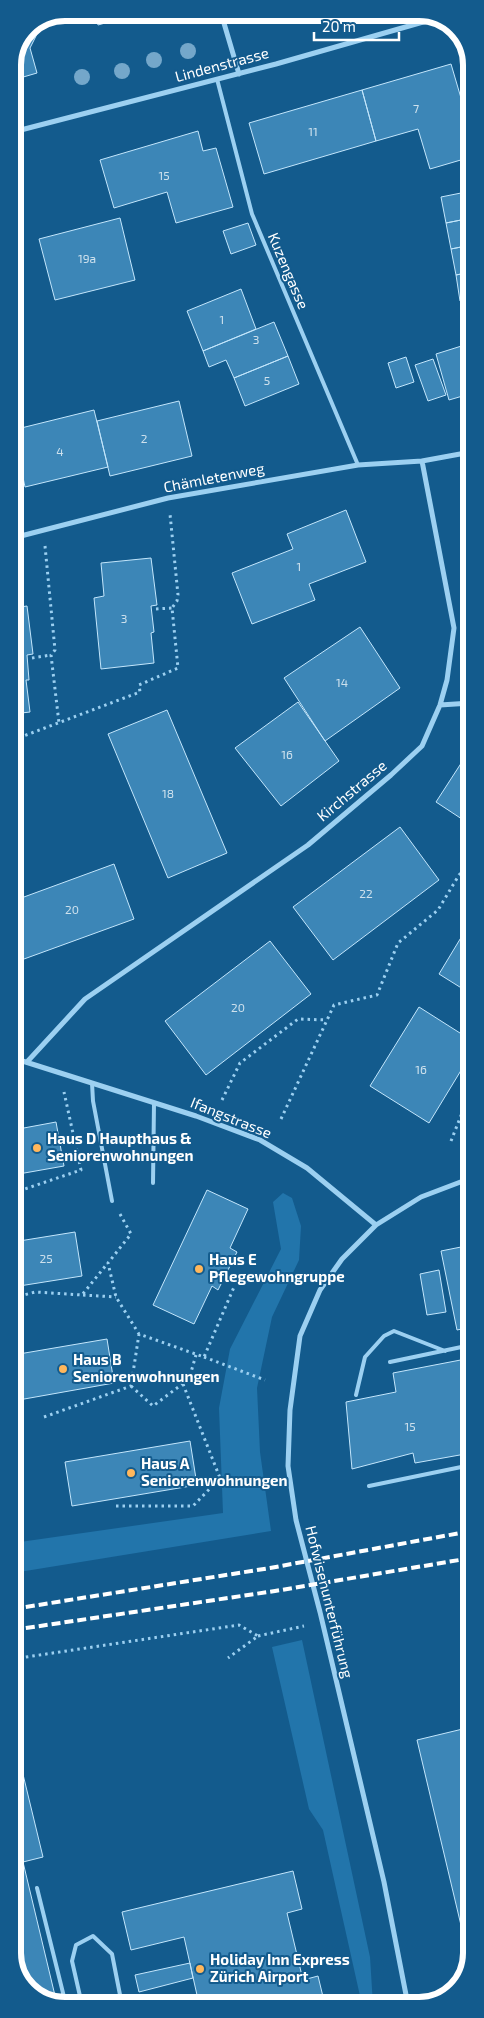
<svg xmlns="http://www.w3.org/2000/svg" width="484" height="2018" font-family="'Exo 2',sans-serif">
  <rect width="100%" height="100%" fill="#135b8d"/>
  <path fill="#2275ab" d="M283 1193 292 1198 301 1226 299 1260 272 1317 257 1388 260 1452 271 1531 13 1573V1543L223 1513 219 1408 230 1349 281 1249 273 1202Z
    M302 1640 370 1957 373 2005H368L360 1996 323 1830 309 1809 272 1647Z"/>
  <path fill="#3c86b7" stroke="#c3e6fc" d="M65 12 82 13 83 15 53 23 52 18Z
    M95 13H141L98 25Z
    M52 18 53 23 41 26 30 48 37 73 13 80V65L28 28Z
    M451 64 471 132V157L430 169 418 129 376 141 362 90Z
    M362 90 376 141 264 174 249 123Z
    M198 131 203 151 216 148 233 207 176 223 167 192 114 208 100 160Z
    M471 191V218L446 223 441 197Z
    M120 218 135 280 55 300 39 239Z
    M471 218V245L451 249 446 223Z
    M248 223 256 245 231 254 223 231Z
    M471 245V272L456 275 451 249Z
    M471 272V299L460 301 456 275Z
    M241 289 256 329 203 351 187 311Z
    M274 322 288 356 234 378 226 360 209 367 203 351Z
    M471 343V410L466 395 449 400 436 354Z
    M288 356 299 384 245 406 234 378Z
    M406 357 414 382 396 388 388 363Z
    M433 359 446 395 428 401 415 365Z
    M179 401 192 456 110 476 97 421Z
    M94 410 108 467 25 487 13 430Z
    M346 510 366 562 309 584 315 600 252 624 232 573 293 549 287 534Z
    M151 558 157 605 151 606 154 632 151 633 154 663 101 669 94 598 104 596 101 563Z
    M27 606 33 654 27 655 29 680H26L30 712 13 714V608Z
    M360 627 400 688 325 741 284 678Z
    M298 702 339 761 281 806 235 748Z
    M167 710 227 853 168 878 108 734Z
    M471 748V825L436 802Z
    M400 827 439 880 333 960 293 907Z
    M114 864 134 919 13 963V901Z
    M471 921V994L439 974Z
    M270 941 311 994 206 1075 165 1021Z
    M419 1007 471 1040V1054L429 1123 370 1086Z
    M56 1122 64 1166 13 1175V1130Z
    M207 1190 248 1209 230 1248 237 1252 218 1290 212 1286 194 1324 153 1305Z
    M75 1232 82 1276 13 1287V1242Z
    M471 1245V1327L457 1330 441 1251Z
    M439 1270 446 1312 427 1315 420 1274Z
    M107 1339 114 1383 13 1401V1355Z
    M471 1358V1453L415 1463 413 1453 352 1469 346 1402 396 1392 393 1373Z
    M190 1441 197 1485 72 1506 65 1462Z
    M471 1727V1953L469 1959 417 1740Z
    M13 1733 43 1857 23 1862 57 2004 28 1990 13 1963Z
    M293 1871 302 1909 287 1913 303 1980 318 1976 325 2005H194L199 2004 184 1937 131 1950 122 1912Z
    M190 1963 193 1978 139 1992 135 1975Z"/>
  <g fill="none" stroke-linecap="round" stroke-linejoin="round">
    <path stroke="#9cd0f1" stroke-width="3" stroke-dasharray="2.5 4" stroke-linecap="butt" d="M45 546 55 650 51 655 59 723
      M156 609 172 608
      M32 658 51 655
      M13 740 140 692 139 685 178 668 172 608 177 601 178 595 170 514
      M222 1100 240 1063 298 1019 327 1020
      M281 1119 334 1005 377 995 398 943 438 910 459 875 471 865
      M451 1141 471 1090
      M13 1193 81 1170 64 1092
      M120 1214 131 1234 108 1263 116 1297 139 1334 204 1357 234 1287
      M83 1295 116 1297
      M13 1298 35 1292 82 1295 107 1264
      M204 1357 265 1380
      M131 1386 153 1406 189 1379 196 1355
      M44 1417 131 1386 139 1334
      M116 1506H193L220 1478 183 1384
      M258 1636 304 1626
      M13 1659 239 1625 258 1636 228 1658"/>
    <path stroke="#9cd0f1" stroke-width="4" d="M217 79 252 214 358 465
      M92 1083 93 1101 112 1201
      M153 1183 154 1103
      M390 1362 471 1345
      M356 1395 365 1357 384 1336 394 1331 445 1351
      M369 1486 471 1465
      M37 1888 66 2005
      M82 2005 72 1961 76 1945 93 1936 112 1954 122 2005"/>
    <path stroke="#9cd0f1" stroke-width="5" d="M221 13 239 74
      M13 132 276 64 437 18
      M13 538 168 498 358 465 422 461 471 452
      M440 705 471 703
      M13 1058 196 1116 260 1140 307 1168 376 1225
      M27 1062 85 999 308 845 391 775 422 746 440 705 447 680 454 628 422 461
      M408 2005 384 1882 320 1612 296 1520 288 1466 290 1410 300 1336 320 1290 342 1259 376 1225 421 1197 471 1178"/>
    <path stroke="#fff" stroke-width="4" stroke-dasharray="9 4" stroke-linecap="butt" d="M13 1609 270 1568 471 1531
      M13 1630 275 1591 471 1558"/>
  </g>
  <g fill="#74a7ca">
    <circle cx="188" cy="51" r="8"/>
    <circle cx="154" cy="60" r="8"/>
    <circle cx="122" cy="71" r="8"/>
    <circle cx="82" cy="77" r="8"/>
  </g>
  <g fill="#ffb75c" stroke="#135b8d" stroke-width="2">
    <circle cx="37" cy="1148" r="5"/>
    <circle cx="199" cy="1269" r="5"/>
    <circle cx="63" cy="1369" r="5"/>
    <circle cx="131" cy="1473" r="5"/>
    <circle cx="200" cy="1969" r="5"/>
  </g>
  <g text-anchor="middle" stroke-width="4" stroke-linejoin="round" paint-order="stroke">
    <g font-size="12" fill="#cee1ed">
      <text x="416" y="113">7</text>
      <text x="313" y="136">11</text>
      <text x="164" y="180">15</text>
      <text x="87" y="263">19a</text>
      <text x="222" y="324">1</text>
      <text x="256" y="344">3</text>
      <text x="267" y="385">5</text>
      <text x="144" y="443">2</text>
      <text x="60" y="456">4</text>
      <text x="299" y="571">1</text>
      <text x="124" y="623">3</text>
      <text x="342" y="687">14</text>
      <text x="287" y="759">16</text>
      <text x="168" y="798">18</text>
      <text x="366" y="898">22</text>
      <text x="72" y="914">20</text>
      <text x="238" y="1012">20</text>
      <text x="421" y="1074">16</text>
      <text x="46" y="1263">25</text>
      <text x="410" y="1431">15</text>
    </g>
    <g font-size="15" fill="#fff" stroke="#135b8d">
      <text transform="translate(222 65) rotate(-15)" y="5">Lindenstrasse</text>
      <text transform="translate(288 271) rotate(67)" y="5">Kuzengasse</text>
      <text transform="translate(214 478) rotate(-11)" y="5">Chämletenweg</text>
      <text transform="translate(352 791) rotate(-40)" y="5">Kirchstrasse</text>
      <text transform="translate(231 1118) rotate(22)" y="5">Ifangstrasse</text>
      <text transform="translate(329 1602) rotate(76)" y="5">Hofwisenunterführung</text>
    </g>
    <g font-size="15" font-weight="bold" fill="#fff" stroke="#135b8d" text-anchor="start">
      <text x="47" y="1144">Haus D Haupthaus &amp;<tspan x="47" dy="17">Seniorenwohnungen</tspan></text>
      <text x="209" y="1265">Haus E<tspan x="209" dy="17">Pflegewohngruppe</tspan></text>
      <text x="73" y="1365">Haus B<tspan x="73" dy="17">Seniorenwohnungen</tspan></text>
      <text x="141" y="1469">Haus A<tspan x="141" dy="17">Seniorenwohnungen</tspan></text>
      <text x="210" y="1965">Holiday Inn Express<tspan x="210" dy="17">Zürich Airport</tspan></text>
    </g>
  </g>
  <path d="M0 0H484V2018H0ZM65 21H419A44 44 0 0 1 463 65V1953A44 44 0 0 1 419 1997H65A44 44 0 0 1 21 1953V65A44 44 0 0 1 65 21Z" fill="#135b8d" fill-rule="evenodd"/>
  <path fill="none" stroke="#fff" stroke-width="6" d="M65 21H419A44 44 0 0 1 463 65V1953A44 44 0 0 1 419 1997H65A44 44 0 0 1 21 1953V65A44 44 0 0 1 65 21Z"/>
  <path d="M314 32v8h85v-8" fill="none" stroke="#ffffff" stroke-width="2.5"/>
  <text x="322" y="32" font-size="15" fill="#ffffff" stroke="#135b8d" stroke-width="4" paint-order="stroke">20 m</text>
</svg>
